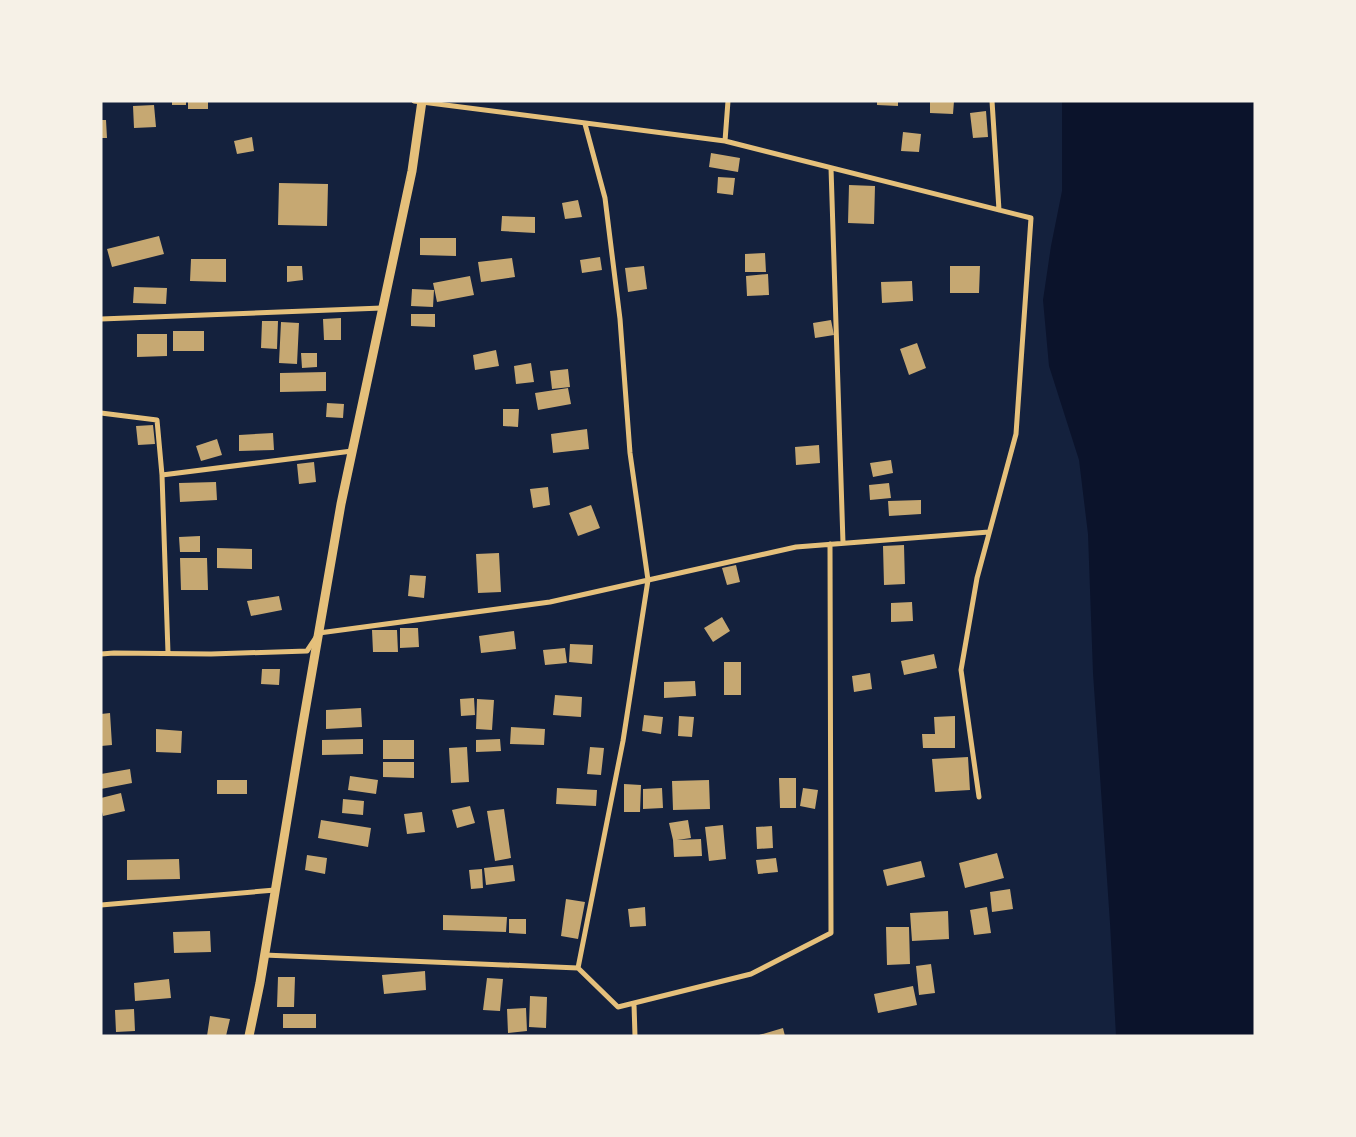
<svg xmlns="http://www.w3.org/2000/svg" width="1356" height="1137" font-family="Mulish,sans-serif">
  <rect width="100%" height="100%" fill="#14213d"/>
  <path fill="#0b132b" d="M1062 101H1255V1036H1116L1110 923 1093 673 1088 534 1079 460 1049 366 1043 300 1051 246 1062 191Z"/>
  <path fill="#c6a872" d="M172 101H186V105H172Z
    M188 101H208V109H188Z
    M877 101H898V106L877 105Z
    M930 101H954L953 114 930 113Z
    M154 105 156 127 134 128 133 106Z
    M986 111 988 137 973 138 970 113Z
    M101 120H106L107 138H101Z
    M903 132 921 134 919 152 901 151Z
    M252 137 254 151 237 154 234 141Z
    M711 153 740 158 738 172 709 167Z
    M718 177 735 178 733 195 717 193Z
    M279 183 328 184 327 226 278 225Z
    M849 185 875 186 874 224 848 223Z
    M578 200 582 217 565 219 562 203Z
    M502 216 535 217V233L501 231Z
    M159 236 164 254 112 267 107 249Z
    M420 238H456V256L420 255Z
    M765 253 766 272H745V254Z
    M600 257 602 270 582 273 580 260Z
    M512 258 515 277 481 282 478 262Z
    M191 259H226V282L190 281Z
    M287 266H302L303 280 287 282Z
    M644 266 647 289 628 292 625 268Z
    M950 266H980L979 293H950Z
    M768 274 769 295 747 296 746 276Z
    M470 276 474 295 437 302 433 283Z
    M912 281 913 301 882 303 881 282Z
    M134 287 167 288 166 304 133 303Z
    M412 289 434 290 433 307 411 306Z
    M411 314H435V327L411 326Z
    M341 318V340H324L323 319Z
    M831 320 834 335 815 338 813 323Z
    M262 321H278L277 349 261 348Z
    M281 322 299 323 297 364 279 363Z
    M173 331H204V351H173Z
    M137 334H167V356L137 357Z
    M917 343 926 368 909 375 900 349Z
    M496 350 499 366 475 370 473 355Z
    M301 353H317V367L302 368Z
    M531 363 534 382 516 384 514 366Z
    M568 369 570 387 552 389 550 371Z
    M326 372V391L280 392V373Z
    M568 388 571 404 538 410 535 393Z
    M327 403 344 404 343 418 326 417Z
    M503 409H519L518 427 503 426Z
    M153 425 155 444 138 445 136 426Z
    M587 429 589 449 553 453 551 434Z
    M273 433 274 450 239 451V435Z
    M217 439 222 455 201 461 196 446Z
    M819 445 820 463 796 465 795 447Z
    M891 460 893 473 873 477 870 463Z
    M314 462 316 482 299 484 297 464Z
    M216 482 217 500 180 502 179 483Z
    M889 483 891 498 870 500 869 485Z
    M548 487 550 505 533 508 530 489Z
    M921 500V514L889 516 888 501Z
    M591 505 600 528 578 536 569 513Z
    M200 536V552H180L179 537Z
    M904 545 905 584 884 585 883 546Z
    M217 548 252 549V569L217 568Z
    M499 553 501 592 478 593 476 554Z
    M180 558H207L208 590H181Z
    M736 565 740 582 727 585 722 568Z
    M410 575 426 576 424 598 408 596Z
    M279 596 282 610 251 616 247 601Z
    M912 602 913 621 891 622V603Z
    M722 617 730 631 713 642 704 628Z
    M400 628H418L419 647 400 648Z
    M372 630H397L398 652H373Z
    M514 631 516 649 481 653 479 636Z
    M570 644 593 645 592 664 569 662Z
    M565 648 567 663 545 665 543 650Z
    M934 654 937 668 904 675 901 661Z
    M724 662H741V695H724Z
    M262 669H280L279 685 261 684Z
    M870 673 872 689 854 692 852 676Z
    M695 681 696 696 664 698V682Z
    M555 695 582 697 581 717 553 715Z
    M474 698 475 715 461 716 460 699Z
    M477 699 494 700 492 730 476 729Z
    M361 708 362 727 326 729V710Z
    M110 713 112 745 101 746V714Z
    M644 715 663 717 661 734 642 731Z
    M679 716 694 717 692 737 678 736Z
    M955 716V748H923L922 734H935L934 717Z
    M511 727 545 729 544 745 510 744Z
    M156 729 182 731 181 753 156 752Z
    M363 739V754L322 755V740Z
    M500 739 501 751 476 752V740Z
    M383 740H414V759H383Z
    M467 747 469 782 451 783 449 748Z
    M590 747 604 748 601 775 587 774Z
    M968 757 970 790 935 792 932 759Z
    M383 762H414V778L383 777Z
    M130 769 132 783 101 789V774Z
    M350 776 378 780 376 794 348 790Z
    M779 778H796V808H780Z
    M217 780H247V794H217Z
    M709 780 710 809 673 810 672 781Z
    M624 784 641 785 640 812H624Z
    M557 788 597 790 596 806 556 804Z
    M662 788 663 808 643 809V789Z
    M803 788 818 790 815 809 800 806Z
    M121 793 125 811 103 816 101 808V798Z
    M343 799 364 801 363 815 342 813Z
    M470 806 475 823 457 828 452 810Z
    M504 809 511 858 495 861 487 811Z
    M422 812 425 832 407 834 404 814Z
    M321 820 371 828 368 847 318 838Z
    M688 820 691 838 677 840 701 839 702 856 674 857 673 840 669 823Z
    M723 825 726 859 709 861 705 827Z
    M772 826 773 848 757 849 756 827Z
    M997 853 1004 878 965 888 959 863Z
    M307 855 327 858 325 874 305 870Z
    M776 858 778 872 758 874 756 860Z
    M179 859 180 879 127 880V860Z
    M921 861 925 877 887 886 883 870Z
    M513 865 515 881 486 885 484 868Z
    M482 869 483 888 471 889 469 870Z
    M1010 889 1013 909 992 912 990 892Z
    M566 899 585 902 578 939 561 936Z
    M645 907 646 926 630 927 628 909Z
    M987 907 991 933 974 935 970 910Z
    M948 911 949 939 912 941 910 913Z
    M443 915 507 917 506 932 443 930Z
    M509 919H526V934L509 933Z
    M886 927H909L910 964 887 965Z
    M210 931 211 952 174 953 173 932Z
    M931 964 935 993 919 995 916 966Z
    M425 971 426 990 384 994 382 975Z
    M278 977H295L294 1007H277Z
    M487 978 503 979 500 1011 483 1010Z
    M169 979 171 998 135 1001 134 983Z
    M913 986 917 1005 878 1013 874 994Z
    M530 996 547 997 546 1028 529 1027Z
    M526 1008 527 1031 508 1033 507 1009Z
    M134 1009 135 1031 116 1032 115 1010Z
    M283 1014H316V1028H283Z
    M210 1016 230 1019 226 1036H207Z
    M783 1028 785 1036H759V1035Z"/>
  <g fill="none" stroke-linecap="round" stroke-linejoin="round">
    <path stroke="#e5c07b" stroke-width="5" d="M414 101 725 141 1031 218 1016 434 977 578 961 670 979 797
      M992 101 999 210
      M725 141 728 101
      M831 168 843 543
      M101 319 382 308
      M101 413 157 420 162 475
      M168 653 162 475 352 451
      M101 654 114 653 211 654 307 651 319 633 550 602 796 547 989 532
      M101 905 275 890
      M264 955 578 968 618 1007 751 974 831 933 830 544
      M578 968 623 741 648 580 630 453 620 319 605 198 585 124
      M634 1004 635 1036"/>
    <path stroke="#e5c07b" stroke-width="9" d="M249 1036 260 983 302 729 341 504 412 171 422 101"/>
  </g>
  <rect width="1356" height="1137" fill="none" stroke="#f6f1e7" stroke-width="205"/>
</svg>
